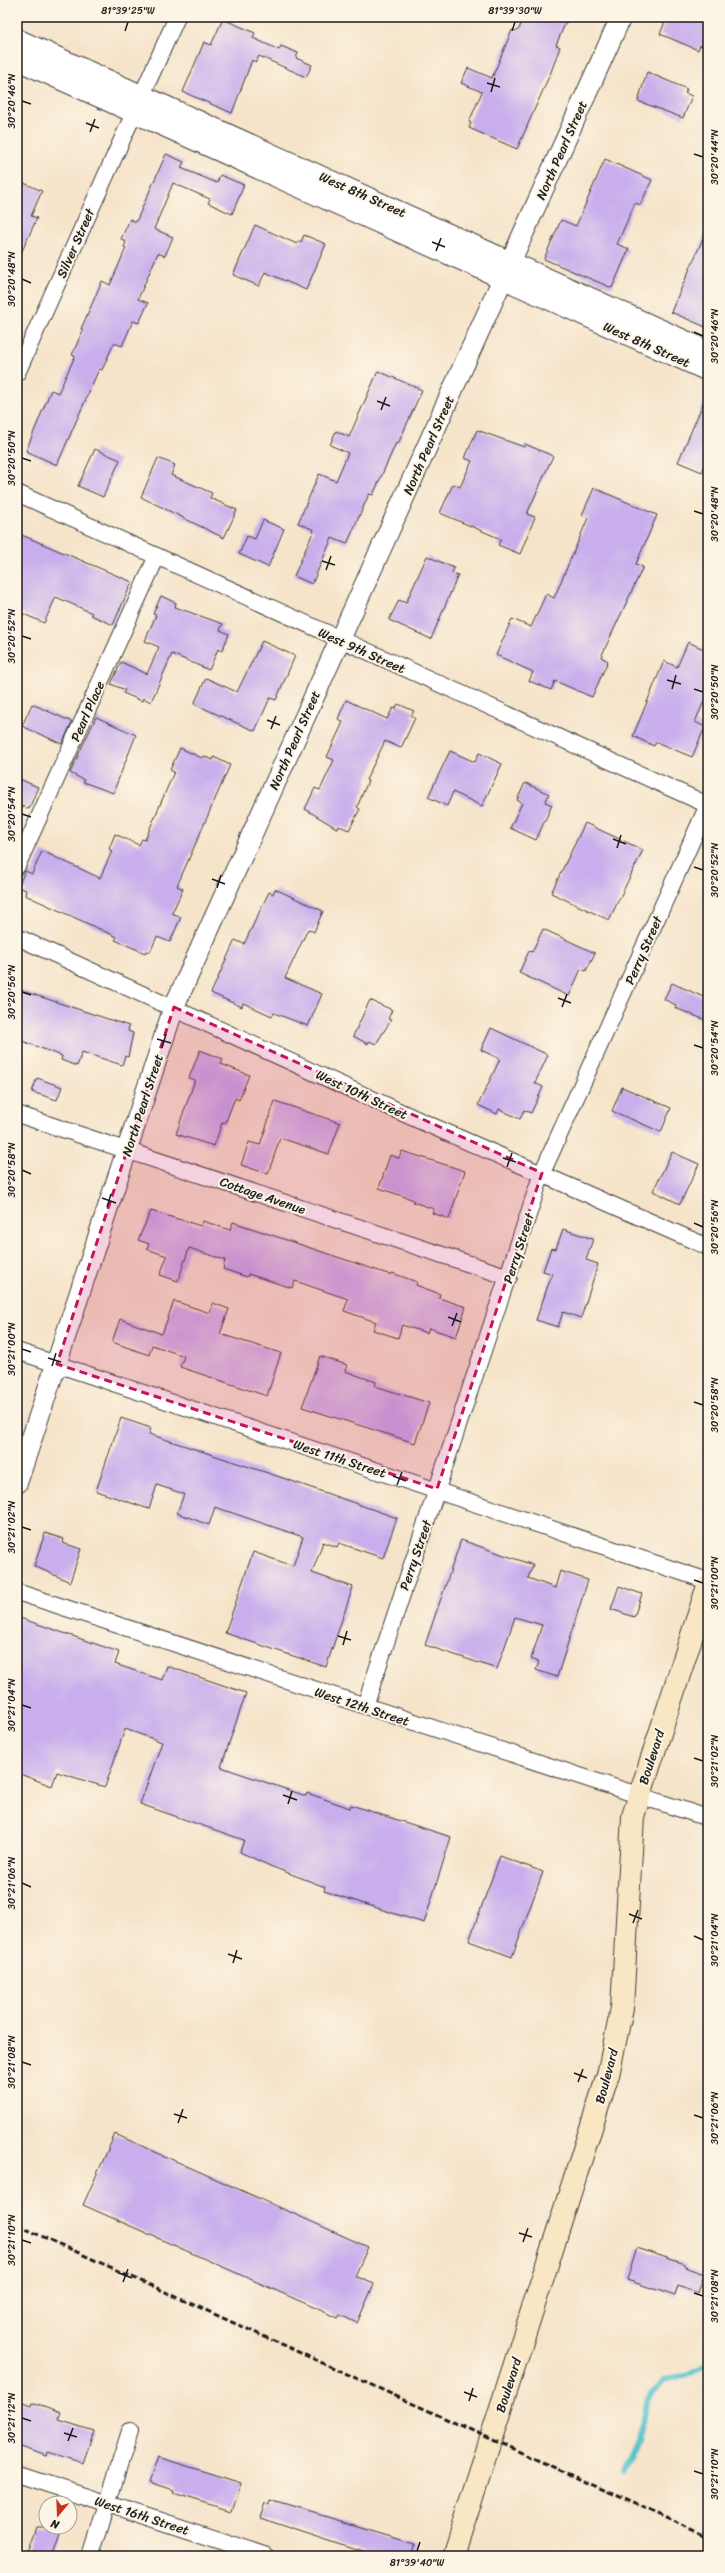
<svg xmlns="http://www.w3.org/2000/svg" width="725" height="2573" font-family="Sriracha,sans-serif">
  <rect width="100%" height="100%" fill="#fcf5e5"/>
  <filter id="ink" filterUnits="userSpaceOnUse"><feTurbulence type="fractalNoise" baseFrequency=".025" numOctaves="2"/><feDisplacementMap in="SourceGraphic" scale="8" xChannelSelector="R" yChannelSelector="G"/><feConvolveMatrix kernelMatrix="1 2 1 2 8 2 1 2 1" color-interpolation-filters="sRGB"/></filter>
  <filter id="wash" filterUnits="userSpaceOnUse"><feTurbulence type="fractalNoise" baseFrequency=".012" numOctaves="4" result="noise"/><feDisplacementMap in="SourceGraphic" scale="16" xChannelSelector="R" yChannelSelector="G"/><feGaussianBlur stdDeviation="0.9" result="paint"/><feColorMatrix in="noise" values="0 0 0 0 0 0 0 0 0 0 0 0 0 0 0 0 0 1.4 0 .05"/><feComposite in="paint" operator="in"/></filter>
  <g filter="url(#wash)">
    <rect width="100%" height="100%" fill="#f6e4ca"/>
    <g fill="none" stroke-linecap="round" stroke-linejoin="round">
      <path stroke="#55c2cd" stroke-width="5.5" d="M624 2470 637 2442 650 2394 665 2380 689 2374 708 2364"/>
    </g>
    <g id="blocks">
      <path fill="#c8aeec" d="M524 17H568L556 45 560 47 551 72 517 149 469 128 471 123 469 122 482 92 461 83 468 68 492 78 512 30 517 31 519 29Z
        M667 17H692L708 24V48L700 45 698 50 660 34Z
        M223 19 255 33 253 38 279 50 281 46 298 53 296 58 312 65 306 77 259 56 256 62 252 60 232 113 183 92 204 42 211 45Z
        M647 72 687 89 685 93 692 96 683 118 638 101Z
        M166 154 184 162 181 168 217 183 220 175 244 185 232 214 208 203 210 199 173 183 154 229 173 237 165 256 158 253 138 299 148 303 139 323 133 321 122 346 114 343 102 370 99 369 57 465 26 451 51 390 58 393 60 389 75 356 72 355 83 330 81 329 102 281 110 285 126 248 124 247 126 242 121 239 130 219 136 222Z
        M605 159 652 180 640 205 635 203 617 244 629 249 612 288 544 259 561 220 576 226Z
        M17 180 42 191 31 216 37 218 17 262Z
        M255 225 297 244 298 241 301 242 304 235 326 244 306 290 265 272 259 286 233 275Z
        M708 227V328L671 312Z
        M378 371 422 390 398 444 396 443 373 495 369 494 347 544 332 538 312 584 294 576 314 530 298 523 319 474 336 481 348 453 330 445 336 431 349 437Z
        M708 392V458L702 472 678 462Z
        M477 430 524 447 525 444 553 456 527 514 535 517 520 554 498 545 501 539 440 513 453 484 460 487 472 461 465 458Z
        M95 449 120 460 103 497 78 486Z
        M158 458 175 465 171 475 212 493 210 498 237 510 224 538 141 497Z
        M594 488 657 515 636 564 643 567 601 657 608 661 592 697 555 681 551 690 529 681 533 672 496 655 512 619 531 627 546 594 554 598 588 518 582 515Z
        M263 520 284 529 268 567 239 554 247 536 255 539Z
        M17 533 132 582 113 625 91 615 92 613 56 597 44 623 17 611Z
        M427 556 454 568 452 573 458 575 431 639 389 620 399 600 406 603Z
        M161 596 176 603 175 607 223 624 220 630 229 634 222 651 218 649 209 670 172 654 151 702 143 698 142 701 123 693 125 690 111 684 121 662 147 674 159 647 145 641 156 615 153 614Z
        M262 641 295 656 276 700 270 698 255 731 194 704 206 678 237 692Z
        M688 642 708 651V692L695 722 705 727 692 757 656 742 654 746 633 736 664 661 677 667Z
        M346 700 387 719 393 708 395 709 398 704 414 711 411 716 415 718 401 748 385 741 366 780 368 781 357 807 360 809 349 830 339 826 338 829 305 809 315 788 320 790 334 760 327 757 343 722 338 719Z
        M32 704 72 722 62 744 22 726Z
        M96 717 136 735 113 793 83 782 84 780 70 773Z
        M180 748 202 758 203 756 213 760 214 757 230 765 177 886 183 889 172 913 181 917 170 942 157 937 150 952 146 951 145 953 115 940 117 937 25 895 26 890 18 887 25 871 32 874 42 851 100 878 112 851 109 849 115 834 139 845 142 839 145 840 174 772 170 770Z
        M450 751 475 762 479 753 502 764 482 806 453 792 447 806 428 797Z
        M17 778 38 787 29 809 17 804Z
        M525 783 549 794 545 802 552 805 536 840 510 828 522 803 517 800Z
        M585 823 643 850 609 920 551 893Z
        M275 889 323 911 314 932 308 929 285 978 322 994 308 1026 274 1013 272 1016 243 1003 242 1007 211 993 235 940 244 944 269 892 273 894Z
        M543 929 595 953 586 971 581 969 569 996 519 973 529 951 532 952Z
        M672 983 708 999V1021L675 1008 676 1005 664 999Z
        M17 989 129 1026 128 1031 133 1033 128 1057 125 1056 122 1065 82 1052 77 1066 61 1060 62 1056 17 1039Z
        M370 1000 392 1010 388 1019 391 1020 376 1044 369 1041 368 1044 353 1036Z
        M491 1028 548 1055 535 1083 543 1087 531 1113 524 1110 520 1119 499 1109 497 1114 478 1105 500 1059 481 1050Z
        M200 1050 223 1059 221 1064 249 1075 239 1100 235 1098 225 1124 222 1123 214 1146 176 1134 195 1080 189 1078Z
        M37 1078 62 1087 57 1100 32 1092Z
        M622 1087 671 1108 661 1132 612 1111Z
        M275 1101 340 1123 329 1154 280 1138 268 1174 241 1165 249 1142 260 1145Z
        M402 1151 465 1171 449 1219 432 1213 434 1209 413 1202 414 1200 379 1188 390 1155 399 1158Z
        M672 1152 699 1164 680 1204 653 1191Z
        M151 1211 201 1226 203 1221 230 1230 233 1222 391 1275 392 1273 417 1282 416 1285 440 1294 439 1298 466 1307 456 1337 429 1328 427 1333 402 1325 398 1338 373 1330 376 1322 344 1311 348 1299 295 1281 292 1288 248 1274 247 1277 223 1269 225 1260 189 1248 178 1281 160 1275 167 1256 147 1249 149 1244 138 1240Z
        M563 1229 593 1239 586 1260 598 1264 581 1318 563 1312 558 1327 536 1320 552 1274 543 1271 551 1248 556 1249Z
        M174 1301 210 1313 213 1303 229 1309 220 1334 281 1353 267 1396 180 1367 184 1356 152 1345 149 1355 112 1342 120 1319 162 1334Z
        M320 1356 347 1365 345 1371 376 1382 375 1386 429 1403 415 1443 302 1407Z
        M121 1418 151 1428 149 1434 286 1479 397 1518 383 1558 339 1543 337 1547 323 1542 312 1573 353 1587 326 1667 225 1633 253 1552 293 1566 303 1537 215 1507 209 1525 177 1513 184 1494 157 1485 149 1509 96 1491Z
        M45 1533 64 1539 63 1543 81 1549 70 1582 34 1566Z
        M461 1540 533 1565 528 1578 555 1588 560 1571 588 1580 557 1677 536 1670 539 1662 531 1659 542 1625 515 1617 497 1669 425 1645Z
        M619 1586 642 1594 634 1617 611 1609Z
        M17 1617 119 1652 115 1664 162 1680 167 1666 246 1693 221 1767 306 1796 307 1793 350 1808 351 1805 451 1837 424 1923 324 1891 325 1887 270 1866 240 1852 244 1840 140 1804 162 1742 125 1729 105 1787 57 1772 52 1786 17 1773Z
        M500 1856 543 1872 512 1957 469 1941Z
        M115 2134 368 2247 355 2276 374 2284 357 2323 340 2315 338 2318 83 2205Z
        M637 2248 685 2264 687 2268 704 2274 698 2293 678 2286 675 2296 627 2280Z
        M17 2400 31 2405 32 2402 61 2412 59 2420 94 2431 83 2463 48 2452 47 2456 17 2446Z
        M158 2457 241 2483 232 2511 173 2493 174 2490 149 2482Z
        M270 2500 415 2543 411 2556H375L260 2518 265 2503 269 2505Z
        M36 2527H62L52 2556H26Z"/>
    </g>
  </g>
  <g filter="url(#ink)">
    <use href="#blocks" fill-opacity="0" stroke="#3d3a36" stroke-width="1"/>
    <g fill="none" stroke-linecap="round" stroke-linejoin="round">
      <g stroke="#3d3a36" stroke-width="18">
        <path id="minor" d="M142 95 177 17
          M17 373 134 113
          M17 493 708 805
          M17 866 157 556
          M17 937 416 1119 708 1247
          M17 1114 509 1277
          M17 1351 708 1581
          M17 1592 708 1818
          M365 1706 542 1173 708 805
          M17 2474 267 2556
          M91 2556 130 2431"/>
      </g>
      <g stroke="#3d3a36" stroke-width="22">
        <path id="tertiary" d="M17 39 708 351
          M17 60 708 371
          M17 1483 174 1007 621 17"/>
      </g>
      <g stroke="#3d3a36" stroke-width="24">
        <path id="secondary" d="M453 2556 608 2075 622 2008 633 1816 708 1586"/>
      </g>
      <use href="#minor" stroke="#fff" stroke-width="16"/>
      <use href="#tertiary" stroke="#fff" stroke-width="20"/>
      <use href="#secondary" stroke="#f9e7c3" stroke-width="22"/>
      <path stroke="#1c1c1c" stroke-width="3" stroke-dasharray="6 3" stroke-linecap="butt" d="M17 2225 708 2537"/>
    </g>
  </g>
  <path fill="#c2185b" fill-opacity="0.2" stroke="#c2185b" stroke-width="3" stroke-dasharray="8 5" stroke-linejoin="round" d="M174 1007 542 1173 437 1489 57 1364Z"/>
  <path fill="none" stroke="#1c1c1c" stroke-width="1.5" d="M125 31 128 22M512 31 515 22M487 83 500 87M491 92 495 78M22 101 31 104M86 123 99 128M90 132 95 119M694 154 703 157M432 242 445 247M436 251 441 238M22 279 31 283M694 332 703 336M377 401 390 406M381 410 386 397M22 458 31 461M694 511 703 514M322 561 335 565M326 570 331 556M22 636 31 639M667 680 681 684M672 689 676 675M694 689 703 692M267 720 280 725M271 729 276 716M22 814 31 817M613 839 626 844M617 848 621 835M694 867 703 870M212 879 225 884M217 888 221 875M22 992 31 995M558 998 571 1003M562 1007 567 994M157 1039 171 1043M694 1045 703 1048M162 1048 166 1034M503 1158 516 1162M507 1167 512 1153M22 1170 31 1174M102 1198 116 1203M107 1207 111 1194M694 1223 703 1227M448 1317 461 1322M452 1326 457 1313M22 1349 31 1352M48 1358 61 1362M52 1366 56 1353M694 1402 703 1405M393 1476 406 1481M397 1485 402 1472M22 1527 31 1530M694 1580 703 1583M338 1636 351 1640M343 1645 347 1631M22 1705 31 1708M694 1758 703 1761M283 1795 297 1800M288 1804 292 1791M22 1883 31 1887M629 1914 642 1919M633 1923 638 1910M694 1936 703 1940M228 1954 242 1959M233 1963 237 1950M22 2062 31 2065M574 2073 587 2078M578 2082 583 2069M174 2114 187 2118M694 2115 703 2118M178 2123 183 2109M519 2233 532 2237M22 2240 31 2243M523 2242 528 2228M119 2273 132 2278M123 2282 128 2269M694 2293 703 2296M464 2392 477 2397M469 2401 473 2388M22 2418 31 2421M64 2433 77 2437M68 2441 73 2428M694 2471 703 2474M417 2551 420 2542"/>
  <g text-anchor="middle" stroke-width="4" stroke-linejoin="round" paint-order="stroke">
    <g font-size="13" fill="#1c1c1c" stroke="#fcf5e5">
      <text transform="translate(561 150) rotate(-66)" y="5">North Pearl Street</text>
      <text transform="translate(363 194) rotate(24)" y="5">West 8th Street</text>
      <text transform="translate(75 243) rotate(-66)" y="5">Silver Street</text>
      <text transform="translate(647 344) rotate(24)" y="5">West 8th Street</text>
      <text transform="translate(428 445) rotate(-66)" y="5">North Pearl Street</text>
      <text transform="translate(362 650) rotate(24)" y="5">West 9th Street</text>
      <text transform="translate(87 711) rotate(-66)" y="5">Pearl Place</text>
      <text transform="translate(294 740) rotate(-66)" y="5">North Pearl Street</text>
      <text transform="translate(643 950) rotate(-66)" y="5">Perry Street</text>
      <text transform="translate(362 1094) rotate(25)" y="5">West 10th Street</text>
      <text transform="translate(142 1105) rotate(-72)" y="5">North Pearl Street</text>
      <text transform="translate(263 1195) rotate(19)" y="5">Cottage Avenue</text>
      <text transform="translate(518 1248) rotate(-72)" y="5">Perry Street</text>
      <text transform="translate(340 1458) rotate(18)" y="5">West 11th Street</text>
      <text transform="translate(415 1555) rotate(-71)" y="5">Perry Street</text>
      <text transform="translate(362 1706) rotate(18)" y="5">West 12th Street</text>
      <text transform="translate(651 1757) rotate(-72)" y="5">Boulevard</text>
      <text transform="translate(606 2076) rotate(-75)" y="5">Boulevard</text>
      <text transform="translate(508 2385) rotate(-72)" y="5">Boulevard</text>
      <text transform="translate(142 2515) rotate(18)" y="5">West 16th Street</text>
    </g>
  </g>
  <rect width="725" height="2573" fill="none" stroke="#fcf5e5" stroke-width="44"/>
  <g transform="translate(58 2515) rotate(199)"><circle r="19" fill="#fcf5e5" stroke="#a29e95"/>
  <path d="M0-3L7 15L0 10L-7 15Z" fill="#c8321e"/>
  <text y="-6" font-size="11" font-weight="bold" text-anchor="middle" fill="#1c1c1c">N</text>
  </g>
  <rect x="22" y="22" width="681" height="2529" fill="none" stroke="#1c1c1c" stroke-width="1.5"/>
  <g font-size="10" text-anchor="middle" fill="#1c1c1c">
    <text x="128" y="14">81°39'25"W</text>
    <text x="515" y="14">81°39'30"W</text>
    <text transform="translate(11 101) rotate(-90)" y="4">30°20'46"N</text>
    <text transform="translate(714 157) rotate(-90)" y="4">30°20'44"N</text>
    <text transform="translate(11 279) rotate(-90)" y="4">30°20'48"N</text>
    <text transform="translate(714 336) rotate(-90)" y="4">30°20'46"N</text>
    <text transform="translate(11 458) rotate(-90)" y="4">30°20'50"N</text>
    <text transform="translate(714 514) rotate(-90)" y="4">30°20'48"N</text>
    <text transform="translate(11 636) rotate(-90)" y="4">30°20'52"N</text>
    <text transform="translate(714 692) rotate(-90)" y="4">30°20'50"N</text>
    <text transform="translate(11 814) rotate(-90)" y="4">30°20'54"N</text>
    <text transform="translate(714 870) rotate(-90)" y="4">30°20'52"N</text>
    <text transform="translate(11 992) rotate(-90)" y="4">30°20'56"N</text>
    <text transform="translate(714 1048) rotate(-90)" y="4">30°20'54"N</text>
    <text transform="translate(11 1170) rotate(-90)" y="4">30°20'58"N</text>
    <text transform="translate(714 1227) rotate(-90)" y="4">30°20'56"N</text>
    <text transform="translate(11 1349) rotate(-90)" y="4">30°21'00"N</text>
    <text transform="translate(714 1405) rotate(-90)" y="4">30°20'58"N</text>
    <text transform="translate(11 1527) rotate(-90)" y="4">30°21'02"N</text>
    <text transform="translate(714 1583) rotate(-90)" y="4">30°21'00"N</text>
    <text transform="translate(11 1705) rotate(-90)" y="4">30°21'04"N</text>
    <text transform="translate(714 1761) rotate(-90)" y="4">30°21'02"N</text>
    <text transform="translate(11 1883) rotate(-90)" y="4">30°21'06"N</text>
    <text transform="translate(714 1940) rotate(-90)" y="4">30°21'04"N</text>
    <text transform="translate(11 2062) rotate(-90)" y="4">30°21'08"N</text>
    <text transform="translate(714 2118) rotate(-90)" y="4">30°21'06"N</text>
    <text transform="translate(11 2240) rotate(-90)" y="4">30°21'10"N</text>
    <text transform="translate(714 2296) rotate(-90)" y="4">30°21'08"N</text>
    <text transform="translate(11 2418) rotate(-90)" y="4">30°21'12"N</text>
    <text transform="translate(714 2474) rotate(-90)" y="4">30°21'10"N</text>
    <text x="417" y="2566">81°39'40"W</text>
  </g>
</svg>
